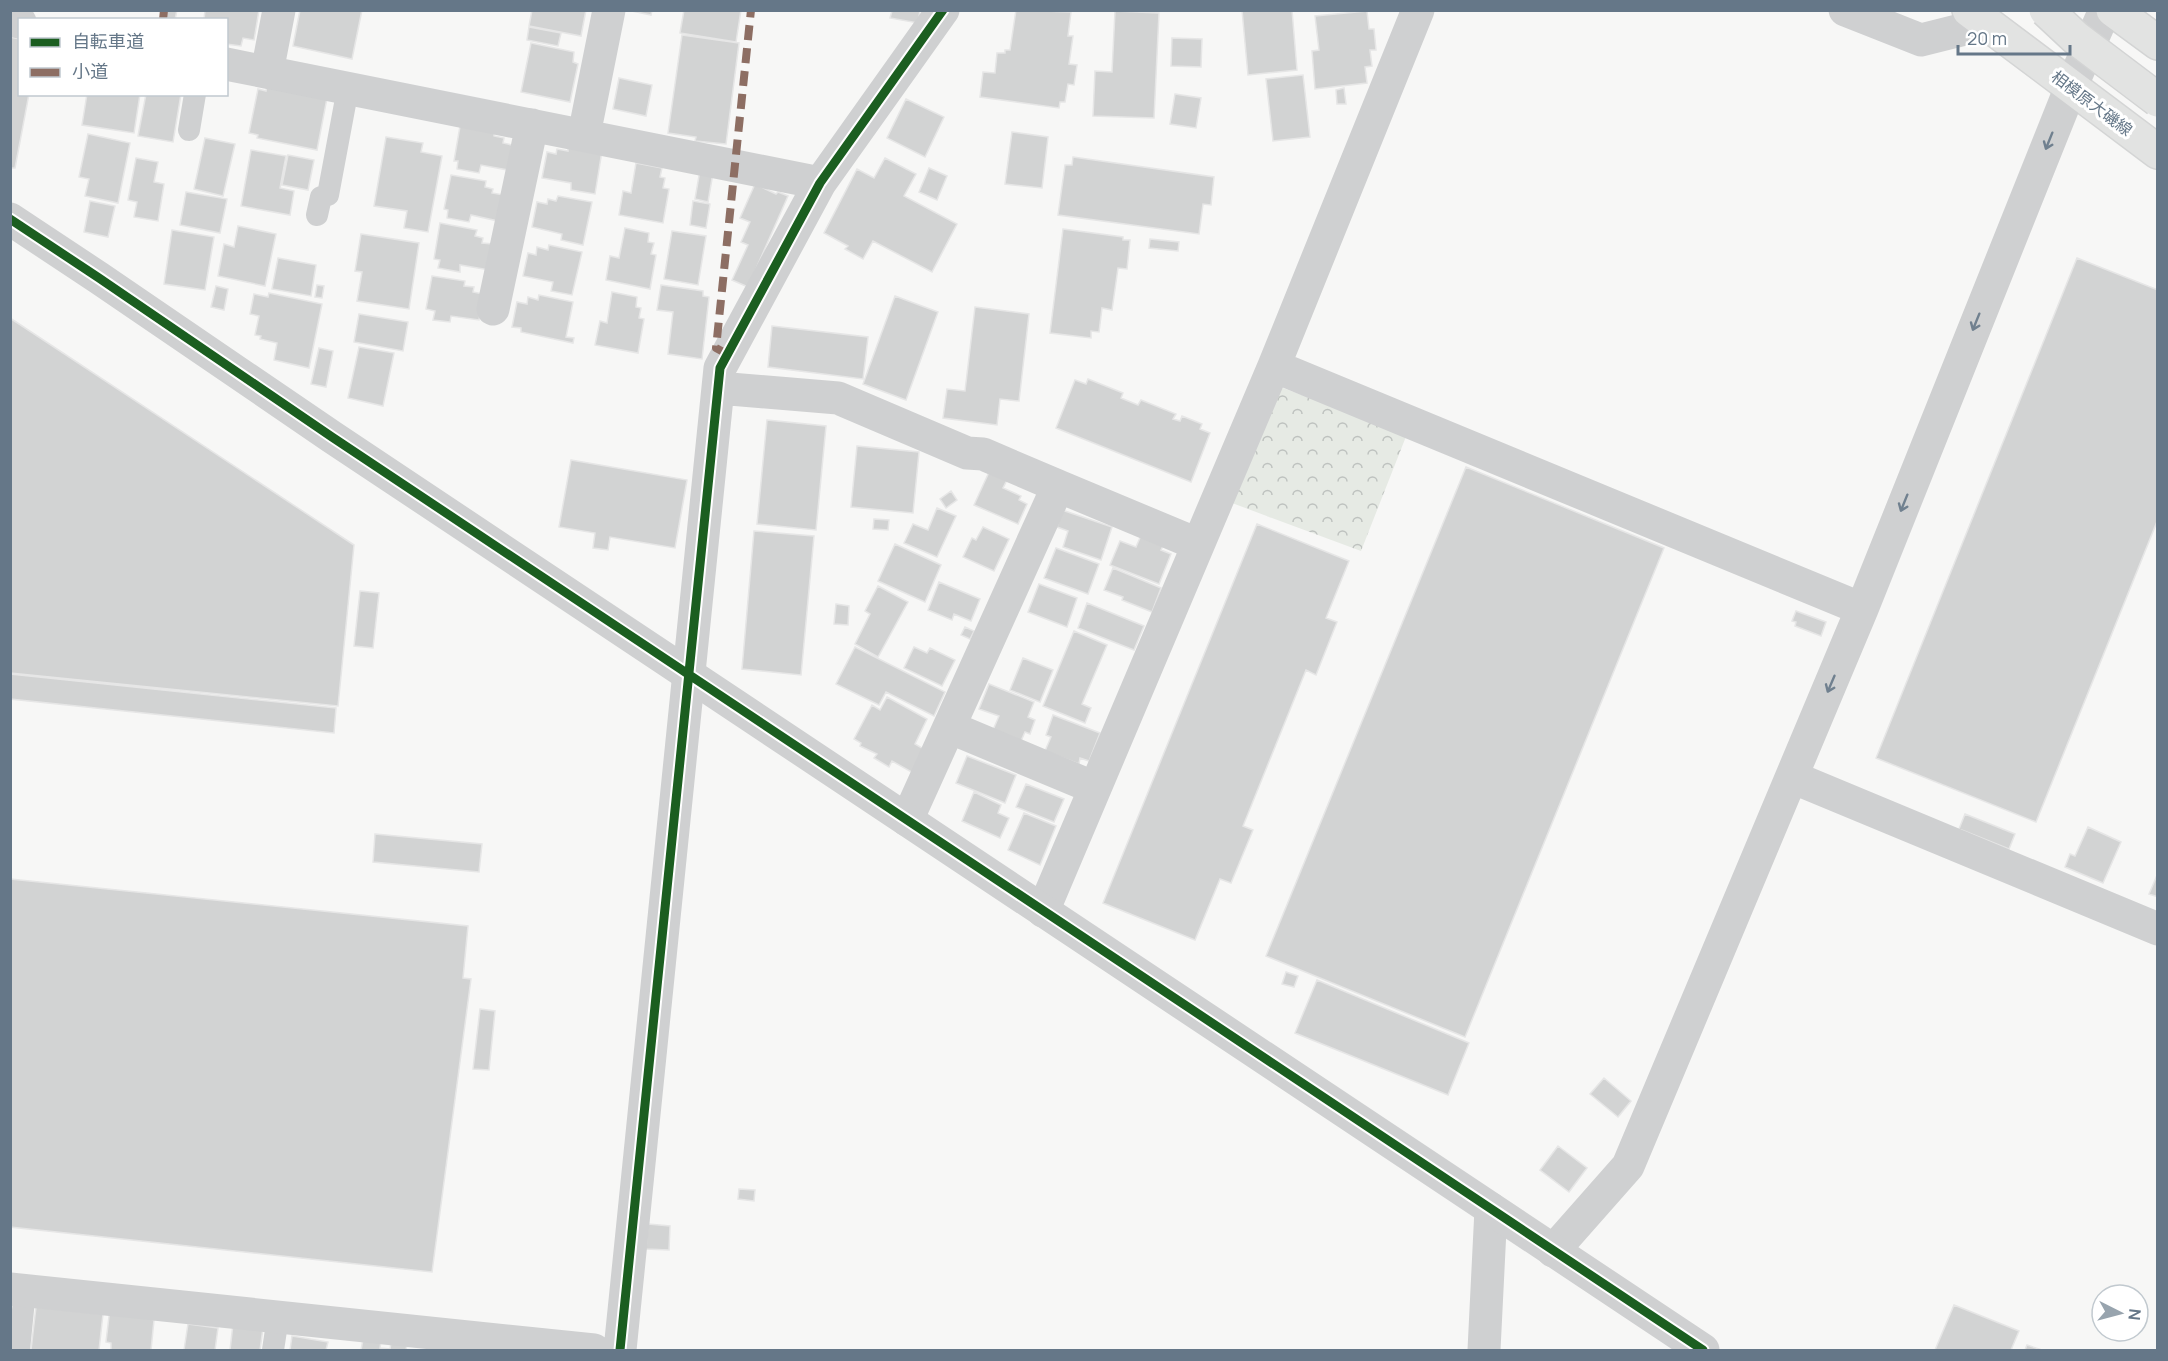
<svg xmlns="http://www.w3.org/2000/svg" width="2168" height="1361" font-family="Manrope,'Noto Sans JP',sans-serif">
  <defs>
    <pattern id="park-crowns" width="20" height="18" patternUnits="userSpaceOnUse" patternTransform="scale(1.5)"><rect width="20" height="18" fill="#e6eae4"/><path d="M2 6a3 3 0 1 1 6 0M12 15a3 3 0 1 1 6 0" fill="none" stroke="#bec2bf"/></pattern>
  </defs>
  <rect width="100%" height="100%" fill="#f7f7f6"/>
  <path fill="url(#park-crowns)" d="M1283 388 1407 434 1361 551 1232 503 1276 393Z"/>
  <path fill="#d2d3d3" stroke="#e6e6e6" stroke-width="1.5" d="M165 10H177L175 20H163Z
    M205 10H259L254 40 243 38 241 46 226 44V20H204Z
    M300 10H362L352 59 293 46Z
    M532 10H586L581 36 529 26Z
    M627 10H652L651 15Z
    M684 10H741L736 42 680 33Z
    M920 10 918 23 890 18 892 11Z
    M1016 10 1071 12 1068 36H1073L1069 64 1077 65 1074 85 1068 84 1065 102H1060L1059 108 980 97 983 72 995 73 997 53H1005V50H1010Z
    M1242 10H1292L1297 70 1248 75Z
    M1115 11 1159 13 1154 118 1093 116 1095 71 1112 72Z
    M1367 11 1369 29H1374L1376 50H1370L1372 66 1365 67 1367 83 1315 89 1312 51 1319 50 1315 16Z
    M529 27 561 33 558 46 527 40Z
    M682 35 739 43 726 144 695 141 696 137 668 133Z
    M10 37 20 39V94H29L15 168H10Z
    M1172 38 1202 39 1201 67 1171 66Z
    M531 43 574 52 573 62 578 64 570 102 521 92Z
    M1303 75 1310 137 1273 141 1266 79Z
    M619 78 652 85 646 116 613 109Z
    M267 85 328 93 317 150 257 138 258 135 249 133 258 89 266 91Z
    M1344 88 1346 104H1337L1336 90Z
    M87 94H140L134 133 82 125Z
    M146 94H181L173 142 138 136Z
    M1175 94 1201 98 1196 128 1170 124Z
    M906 99 944 117 925 157 887 138Z
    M460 126 494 132V136L504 138 503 143 512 145 508 170 481 165 479 173 457 169 458 161H454Z
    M1012 132 1048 137 1042 188 1005 184Z
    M88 134 130 143 118 203 85 196 89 179 79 177Z
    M386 137 423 143 421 152 442 156 428 232 404 228 407 211 374 206Z
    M205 138 235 144 223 196 194 189Z
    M568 145 602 151 595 194 571 190V183L542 178 547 152 556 154 557 149 568 151Z
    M251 150 286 156 280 188 294 191 290 215 241 206Z
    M288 155 314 160 308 190 282 185Z
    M1073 157 1214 177 1211 205 1203 204 1199 234 1058 215 1065 165H1072Z
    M136 158 158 162 154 182 164 184 158 221 134 217 137 202 128 200Z
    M885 158 916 174 904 196 957 224 932 272 873 241 863 259 845 249 848 246 824 233 857 169 874 178Z
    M636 163 662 168 660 177 665 178 663 188 669 189 663 223 619 215 623 191 631 193Z
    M929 168 947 176 937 200 919 192Z
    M700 170 713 173 708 202 695 199Z
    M451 175 486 181 485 187 493 189 492 193 504 195 498 221 471 215 469 222 447 218 448 210 444 209Z
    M755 184 776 194 778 192 788 196 748 287 732 280 748 245 741 242 750 222 740 218Z
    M186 192 227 199 220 233 180 225Z
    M558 196 592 202 583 245 561 240 562 234 532 227 537 202 547 204 548 199 556 201Z
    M90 201 115 206 108 237 84 232Z
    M693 201 710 204 706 228 690 225Z
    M440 223 477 230 475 236 483 238 482 243 493 244 489 270 460 265V272L438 268 440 260 434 259Z
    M238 226 276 234 265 286 218 276 224 244 234 247Z
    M625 228 649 233 648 242 654 243 651 254 656 255 650 289 606 280 610 256 619 258Z
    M1063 229 1123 237V240H1130L1127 269 1118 268 1112 310 1102 308 1099 332 1091 331V338L1050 333Z
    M172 230 214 237 205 290 164 284Z
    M672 231 706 236 698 285 664 279Z
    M361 234 419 243 409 309 357 301 362 272 355 271Z
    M1150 239 1179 242 1178 251 1149 248Z
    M549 245 582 252 572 295 551 291 553 282 523 276 528 253 536 255 537 247 548 250Z
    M278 258 316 265 311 296 272 289Z
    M2077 258 2158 290V519L2036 822 1876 758Z
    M432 276 465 281 464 286 474 287 473 292 483 294 479 320 451 316 450 322 433 320 435 311 426 309Z
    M317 285 324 286 322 298 315 297Z
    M661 285 703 291V296L709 297 702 359 668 354 673 312 657 310Z
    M216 286 228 289 224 310 211 307Z
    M612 292 637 297 636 307 641 308 639 318 644 319 638 353 595 345 600 321 607 323Z
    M269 293 322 304 309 368 274 360 277 343 260 339 261 336 255 335 259 316 250 314 254 294 268 297Z
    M539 295 573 302 566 337 574 338 573 343 521 332V328L512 327 517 302 527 304 528 297 538 300Z
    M895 296 938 312 906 400 863 384Z
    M975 307 1029 314 1019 401 1000 399 997 425 943 418 947 389 965 391Z
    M359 314 408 322 403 351 354 342Z
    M10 318 354 545 338 706 10 673Z
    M772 326 868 337 863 379 768 367Z
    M359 347 394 353 383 406 348 398Z
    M319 348 333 351 326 387 311 384Z
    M1088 379 1123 393 1121 398 1138 405 1141 400 1176 414 1173 419 1180 421 1182 416 1202 424 1200 429 1210 433 1191 482 1056 428 1075 380 1086 384Z
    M767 420 826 426 816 530 757 524Z
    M857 446 919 452 913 513 851 507Z
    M571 460 687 480 675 548 610 537 608 550 593 548 595 533 559 527Z
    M1466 467 1664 548 1465 1037 1266 956Z
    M990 470 1008 478 1003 488 1021 496 1019 500 1027 504 1018 524 974 505Z
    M951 491 957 500 946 508 940 499Z
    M937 508 956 516 937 557 904 543 913 524 928 530Z
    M1062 510 1112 527 1101 560 1063 547 1068 531 1057 527Z
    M874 519 889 520 888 530 873 529Z
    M1257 524 1349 561 1326 618 1337 622 1316 675 1306 670 1243 826 1253 830 1231 883 1220 879 1195 940 1103 903Z
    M983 527 1009 539 994 571 963 557 972 538 976 540Z
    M754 531 814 536 801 675 742 669Z
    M1142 533 1165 542 1161 550 1171 554 1159 584 1110 565 1120 541 1136 547Z
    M895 544 941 565 925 602 878 581Z
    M1056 548 1099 564 1088 594 1044 578Z
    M1113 568 1161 588 1152 612 1122 600 1123 597 1104 590Z
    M939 582 980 599 971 621 954 614 952 620 928 610Z
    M1039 584 1077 598 1067 627 1028 612Z
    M878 586 908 602 878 657 855 644 870 614 865 611Z
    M360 591 379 593 373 648 354 646Z
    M1087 603 1144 626 1134 650 1078 628Z
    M836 604 849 606 848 625 834 624Z
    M1796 611 1826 622 1821 636 1795 626 1796 622 1792 621Z
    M965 627 974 631 970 639 961 635Z
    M1074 631 1107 645 1082 704 1091 708 1085 723 1043 706Z
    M855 647 945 692 934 716 886 692 879 705 836 684Z
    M914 647 927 653 930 648 955 660 942 686 904 668Z
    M1023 658 1053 670 1040 702 1010 690Z
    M10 674 336 708 334 733 10 699Z
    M989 684 1034 702 1028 717 1035 720 1030 734 1025 732 1021 741 993 730 999 716 979 709Z
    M887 697 927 719 915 744 927 751 915 774 892 761 889 767 874 758 877 754 860 746 861 743 854 739 872 705 880 710Z
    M1053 715 1100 733 1089 761 1080 758 1079 764 1045 751 1051 737 1046 735Z
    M967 756 1016 775 1005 803 956 783Z
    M1026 784 1064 799 1054 822 1016 807Z
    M974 792 1001 805 998 813 1009 818 1000 838 962 821Z
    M1024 813 1056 826 1040 865 1008 850Z
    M1965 814 2015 834 2009 849 1959 829Z
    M2088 827 2121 842 2103 883 2065 867 2070 854 2075 856Z
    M375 834 482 844 479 872 373 862Z
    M2158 873V897L2149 894Z
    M10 879 468 926 463 978 471 979 432 1272 10 1227Z
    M1286 972 1298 976 1294 987 1282 984Z
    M1317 980 1469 1043 1448 1095 1295 1033Z
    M480 1009 495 1011 489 1070 473 1069Z
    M1604 1078 1631 1101 1618 1117 1590 1094Z
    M1558 1146 1587 1168 1569 1192 1540 1170Z
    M739 1189 755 1190 754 1201 738 1199Z
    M648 1224 670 1226 669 1250 646 1249Z
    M1954 1305 2019 1331 2011 1350H1935Z
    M36 1307 103 1314 99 1350H31Z
    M110 1308 154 1320 151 1350H111V1343L106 1342Z
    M188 1324 218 1328 215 1350H184Z
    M233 1324 263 1328 260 1350H230Z
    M292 1336 328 1342 326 1350H290Z
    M363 1339 381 1341 380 1348 390 1349 391 1343 407 1345 406 1350H408H361Z
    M2027 1345 2042 1350H2025Z"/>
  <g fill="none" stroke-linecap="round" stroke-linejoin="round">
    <g stroke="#d4d5d5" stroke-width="36">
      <path id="primary" d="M1969 10 2158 152"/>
    </g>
    <g stroke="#d3d4d4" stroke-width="36">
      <path id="motorway" d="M2113 10 2158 43"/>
    </g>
    <path stroke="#cfd0d1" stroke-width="22" d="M189 130 195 94
      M317 215 321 197 328 195 348 88
      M19 1350 25 1290
      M273 1350 278 1317"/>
    <path stroke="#cfd0d1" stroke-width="33" d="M1845 10 1921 40 1985 24
      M10 20 20 22
      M226 64 820 183
      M267 72 279 10
      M584 135 609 10
      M493 309 532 125
      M1274 366 1862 609
      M718 388 838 398 967 453 983 454 1058 486
      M949 727 1095 788
      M1792 777 2158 929
      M907 820 1058 486 1197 544
      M1043 911 1274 366 1418 10
      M1553 1251 1628 1166 1862 609 2071 87
      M10 1289 594 1350
      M620 1350 720 368 820 183 943 10
      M1484 1350 1491 1209"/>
    <path stroke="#cfd0d1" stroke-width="33" d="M2071 87 2105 10
      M10 219 99 278 332 437 1703 1350"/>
    <use href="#primary" stroke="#e2e3e2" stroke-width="33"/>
    <use href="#motorway" stroke="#e2e3e2" stroke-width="33"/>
    <g stroke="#d3d4d4" stroke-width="36" stroke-linecap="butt">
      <path id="motorway-bridge" d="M2046 10 2076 38 2158 100"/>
    </g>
    <use href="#motorway-bridge" stroke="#e2e3e2" stroke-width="33"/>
    <path stroke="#8d6e63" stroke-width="8" stroke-dasharray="15 8" stroke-linecap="butt" d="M163 20 164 10
      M727 354 716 348 751 10"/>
    <g stroke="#fff" stroke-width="13">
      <path id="cycleway" d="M10 219 99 278 332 437 1703 1350
        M620 1350 720 368 820 183 943 10"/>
    </g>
    <use href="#cycleway" stroke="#1b5e20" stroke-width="9"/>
  </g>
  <defs><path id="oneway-shaft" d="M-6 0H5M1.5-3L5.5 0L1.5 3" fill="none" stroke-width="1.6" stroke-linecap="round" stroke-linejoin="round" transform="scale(1.5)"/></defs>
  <g stroke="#70808f">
    <use href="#oneway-shaft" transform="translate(2049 141) rotate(112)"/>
    <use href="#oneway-shaft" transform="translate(1976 322) rotate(112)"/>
    <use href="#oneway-shaft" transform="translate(1904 503) rotate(112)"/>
    <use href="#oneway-shaft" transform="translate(1831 684) rotate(113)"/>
  </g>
  <g text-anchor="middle" stroke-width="6" stroke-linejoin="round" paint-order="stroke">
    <g font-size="16" fill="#657788" stroke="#fff">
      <text transform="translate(2092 103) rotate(37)" y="6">相模原大磯線</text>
    </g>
  </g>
  <rect width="2168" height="1361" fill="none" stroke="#657788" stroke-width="24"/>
  <rect x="18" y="18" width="210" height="78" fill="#ffffff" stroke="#c1c9cf" stroke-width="1.5"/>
  <rect x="30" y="38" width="30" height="9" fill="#1b5e20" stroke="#c1c9cf" stroke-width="1.5"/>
  <text x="72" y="48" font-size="18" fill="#657788">自転車道</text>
  <rect x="30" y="68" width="30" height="9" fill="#8d6e63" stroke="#c1c9cf" stroke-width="1.5"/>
  <text x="72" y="78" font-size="18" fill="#657788">小道</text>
  <g transform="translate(2120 1313) rotate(96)"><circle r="28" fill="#ffffff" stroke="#c1c9cf" stroke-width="1.5"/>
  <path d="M0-4.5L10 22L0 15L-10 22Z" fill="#98a4ae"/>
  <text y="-9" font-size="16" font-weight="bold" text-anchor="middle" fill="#657788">N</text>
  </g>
  <path d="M1958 45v9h112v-9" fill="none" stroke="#657788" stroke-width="3"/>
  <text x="1967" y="45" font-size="18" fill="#657788" stroke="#ffffff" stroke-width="4.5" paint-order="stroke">20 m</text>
</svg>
